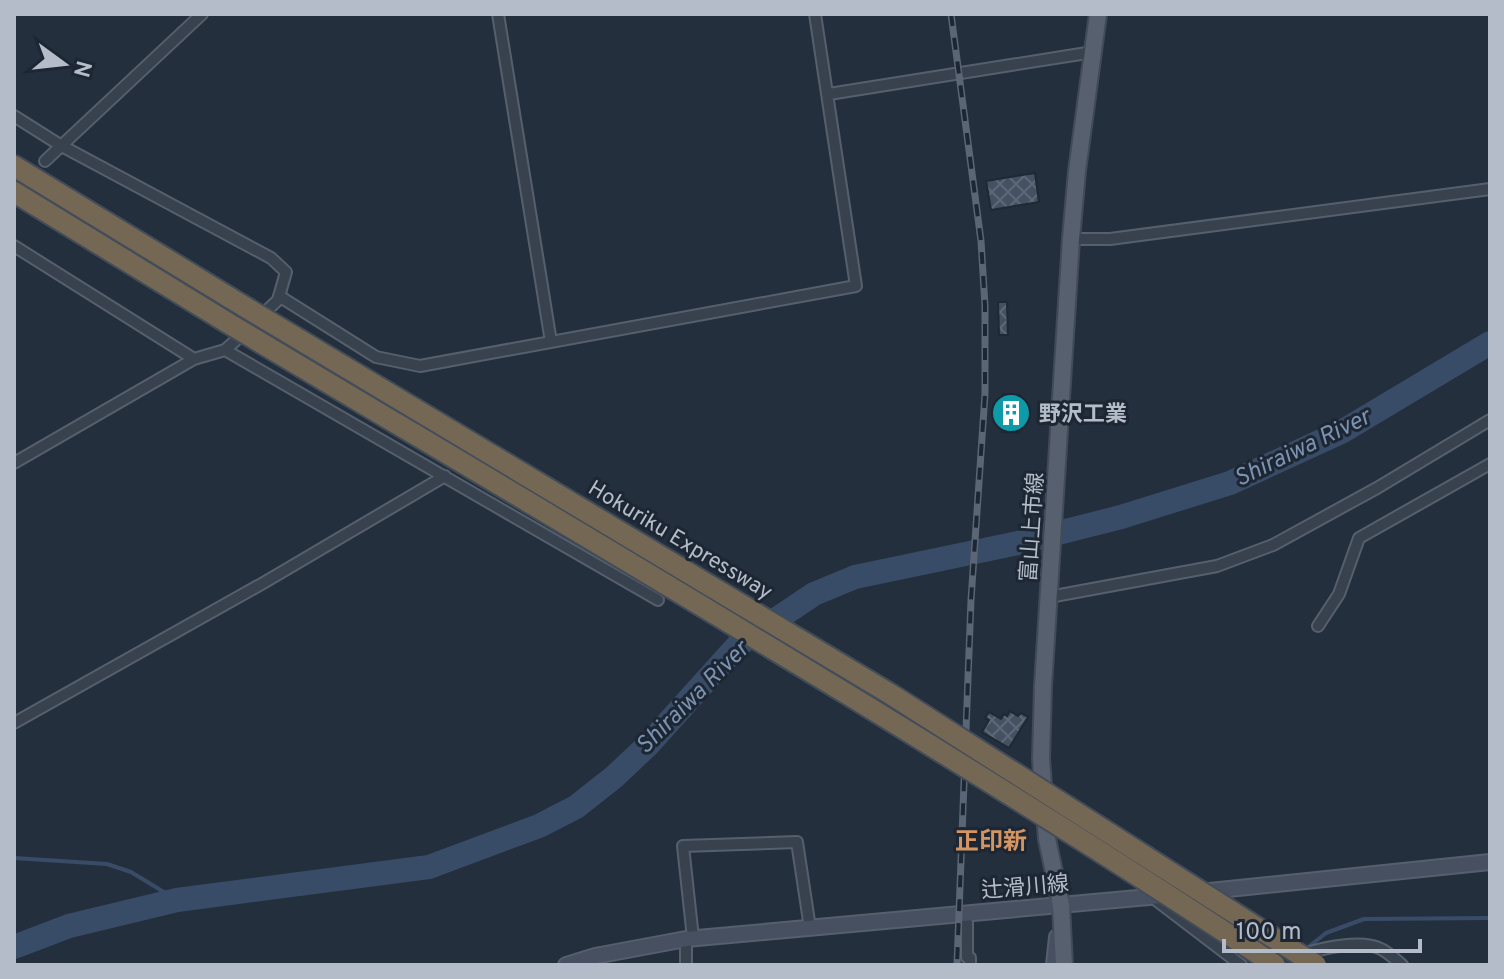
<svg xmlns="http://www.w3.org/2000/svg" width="1504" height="979" font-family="Overpass,'Noto Sans JP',sans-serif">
  <defs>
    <pattern id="building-cross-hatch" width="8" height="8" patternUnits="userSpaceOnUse" patternTransform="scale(2)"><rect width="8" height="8" fill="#455162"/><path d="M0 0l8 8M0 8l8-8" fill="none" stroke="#5d6877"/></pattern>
  </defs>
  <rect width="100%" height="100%" fill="#242f3e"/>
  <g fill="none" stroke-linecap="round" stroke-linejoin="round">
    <path stroke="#394c67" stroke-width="4" d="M14 858 107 864 131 872 177 900
      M1307 948 1326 933 1364 919 1490 918"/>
    <path stroke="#394c67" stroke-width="24" d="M14 947 69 926 177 900 429 867 539 826 576 807 614 777 648 745 738 645 814 594 855 577 1018 543 1121 517 1230 483 1343 431 1490 343"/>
  </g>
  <path fill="url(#building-cross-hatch)" stroke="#1f2835" stroke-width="2" d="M1035 173 1039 202 991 210 986 181Z
    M998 302H1007L1008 335H999Z
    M1003 394 1020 395 1019 433 1002 432Z
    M1010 711 1018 716 1021 713 1028 717 1009 748 982 732 989 720 985 718 989 712 1001 719 1004 714 1007 716Z"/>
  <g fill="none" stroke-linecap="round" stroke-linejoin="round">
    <g stroke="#565f6c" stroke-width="14">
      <path id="street" d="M498 14 551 342
        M829 94 1093 52
        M14 116 60 145 271 258 286 272 278 300 234 342 225 350 194 359 14 463
        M45 161 202 14
        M1071 239H1110L1490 189
        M14 246 194 359
        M279 296 376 357 420 366 856 286 815 14
        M225 350 658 600
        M1049 597 1217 566 1273 545 1377 488 1490 420
        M1318 626 1339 594 1359 538 1490 464
        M14 723 265 582 445 476
        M1152 897 1241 965
        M967 923V957L970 958V965
        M693 938 683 846 797 842 810 928
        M686 939V965
        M1272 963C1301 955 1353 936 1381 949 1389 953 1396 960 1402 965"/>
    </g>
    <g stroke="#565f6c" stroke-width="18">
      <path id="secondary" d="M1200 892 1490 862
        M566 965 595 956 686 939 1171 895
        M1054 965 1057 937"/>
    </g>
    <g stroke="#414a57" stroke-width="20">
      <path id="primary" d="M1064 965 1061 905 1047 839 1041 759 1043 686 1071 239 1077 171 1098 14"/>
    </g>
    <g stroke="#434c59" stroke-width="24">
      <path id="highway" d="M14 166 245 307
        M14 192 228 323"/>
    </g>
    <use href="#street" stroke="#38414e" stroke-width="10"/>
    <use href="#secondary" stroke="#465061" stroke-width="14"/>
    <use href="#primary" stroke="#56606e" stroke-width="16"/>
    <use href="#highway" stroke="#746855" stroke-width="20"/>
    <g stroke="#5a6575" stroke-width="7">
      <path id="rail" d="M951 14 981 241 985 306V394L971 600 957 965"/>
    </g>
    <use href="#rail" stroke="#1d2633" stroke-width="4" stroke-dasharray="12" stroke-linecap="butt"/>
    <g stroke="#434c59" stroke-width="24" stroke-linecap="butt">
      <path id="highway-bridge" d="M245 307 892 695 1316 965
        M228 323C579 533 933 739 1275 965"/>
    </g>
    <use href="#highway-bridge" stroke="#746855" stroke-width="20"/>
  </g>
  <defs>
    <g id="building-disc" transform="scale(2)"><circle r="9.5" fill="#0f9aa8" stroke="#1d2633"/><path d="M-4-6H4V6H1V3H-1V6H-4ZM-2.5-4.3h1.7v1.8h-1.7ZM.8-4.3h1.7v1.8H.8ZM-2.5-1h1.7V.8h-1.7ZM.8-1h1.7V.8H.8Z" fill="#fff"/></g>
  </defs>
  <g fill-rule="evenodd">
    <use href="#building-disc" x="1011" y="413"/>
  </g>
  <g text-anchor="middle" stroke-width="6" stroke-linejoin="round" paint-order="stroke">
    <g font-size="22" font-weight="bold" fill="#b4bcc9" stroke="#1d2633" text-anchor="start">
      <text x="1039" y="421">野沢工業</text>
    </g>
    <g font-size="22" fill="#b4bcc9" stroke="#1d2633">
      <text transform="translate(1031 527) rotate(-86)" y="8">富山上市線</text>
      <text transform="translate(681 539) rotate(31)" y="8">Hokuriku Expressway</text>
      <text transform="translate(1025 886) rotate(-5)" y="8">辻滑川線</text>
    </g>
    <g font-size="24" font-style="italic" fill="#7c92b1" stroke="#1d2633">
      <text transform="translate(1302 447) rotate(-26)" y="8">Shiraiwa River</text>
      <text transform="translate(692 697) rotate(-45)" y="8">Shiraiwa River</text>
    </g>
    <g font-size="24" font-weight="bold" fill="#d59563" stroke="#1d2633">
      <text x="991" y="849">正印新</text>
    </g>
  </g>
  <rect width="1504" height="979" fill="none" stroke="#b4bcc9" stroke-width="32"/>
  <g transform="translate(64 64) rotate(105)" stroke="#1d2633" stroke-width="6" paint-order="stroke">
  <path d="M0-6L14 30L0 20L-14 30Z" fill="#b4bcc9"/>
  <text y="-12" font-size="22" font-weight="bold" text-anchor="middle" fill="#b4bcc9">N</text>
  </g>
  <path d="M1224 939v12h196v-12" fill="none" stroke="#b4bcc9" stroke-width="4"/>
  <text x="1236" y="939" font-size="24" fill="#b4bcc9" stroke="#1d2633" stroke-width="6" paint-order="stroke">100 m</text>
</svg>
